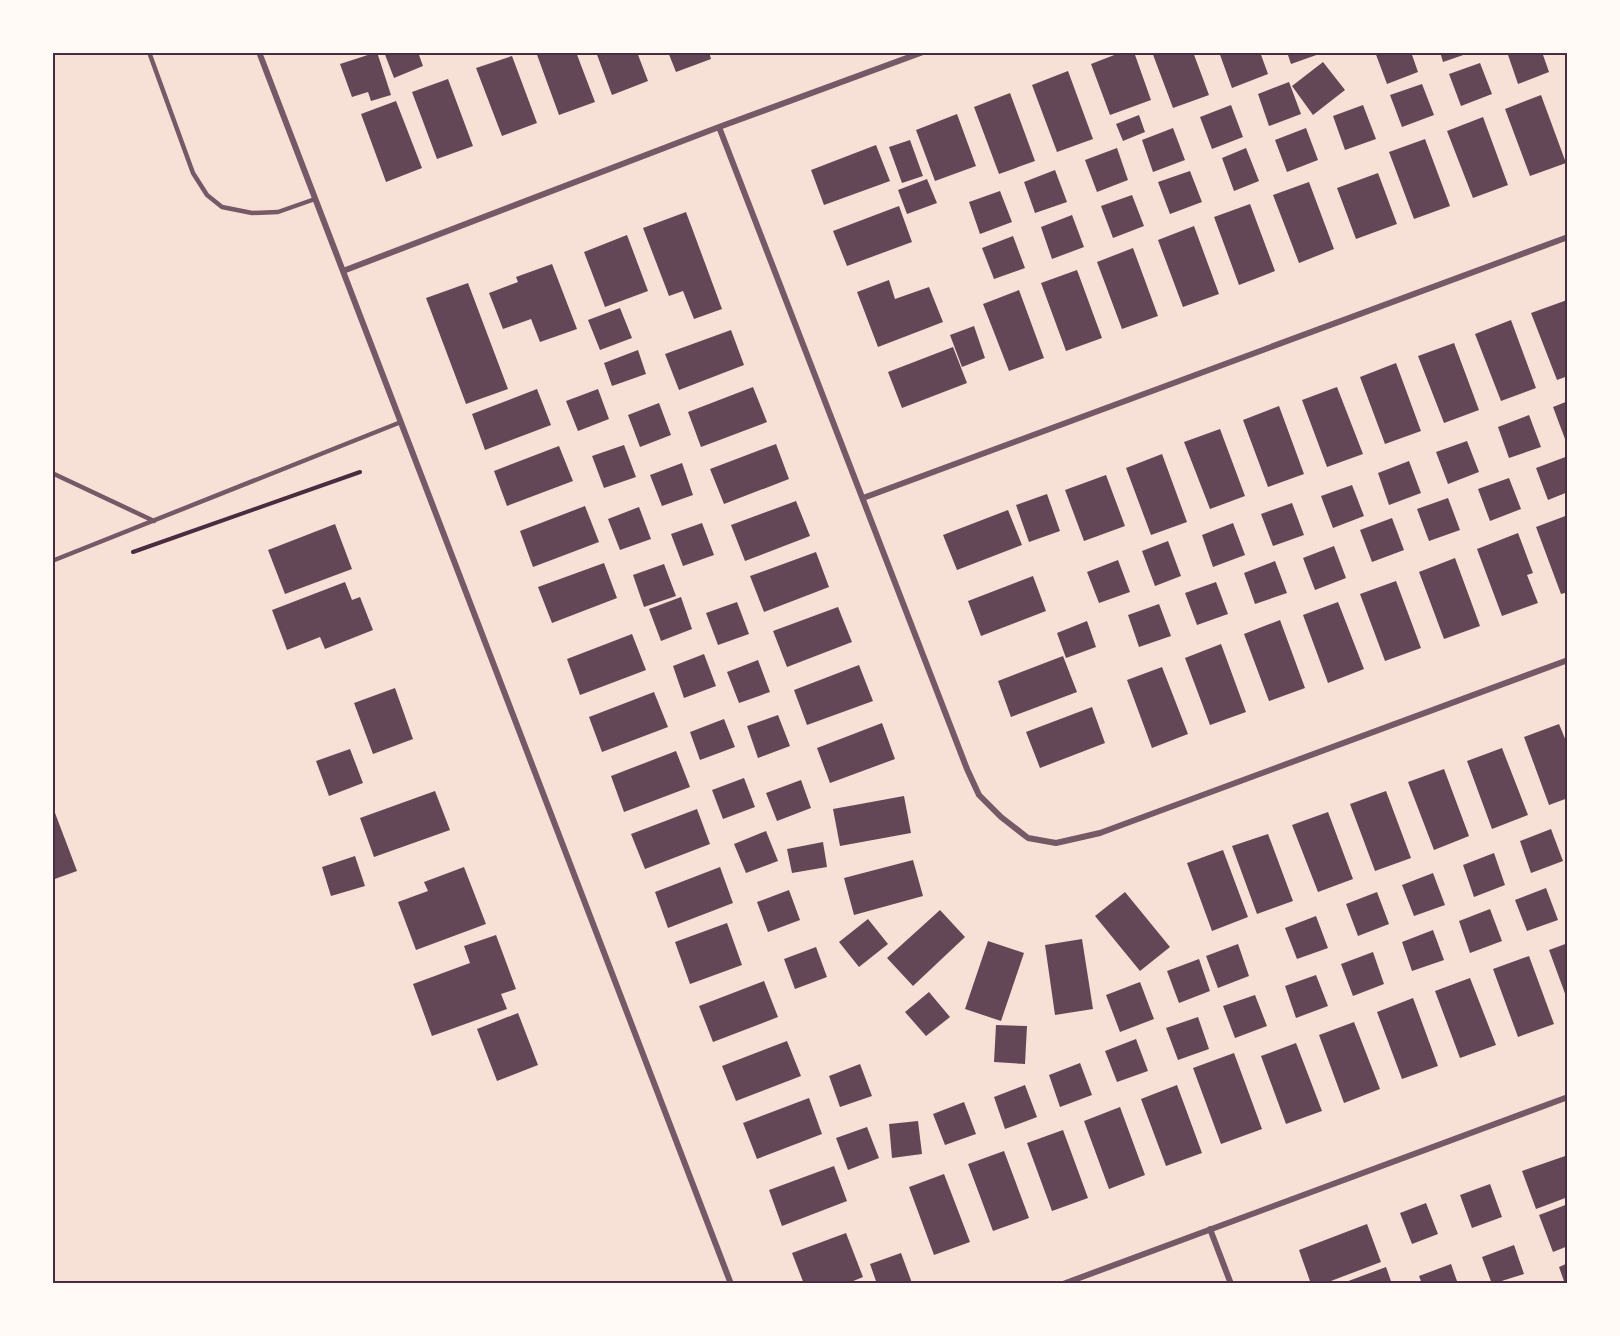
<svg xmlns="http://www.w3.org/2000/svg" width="1620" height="1336" font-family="Poppins,sans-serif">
  <rect width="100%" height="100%" fill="#f7e1d7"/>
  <path fill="#644757" d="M377 52 391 95 371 101 368 92 352 97 340 64Z
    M384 52H418L423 66 394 78Z
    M536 52H576L595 102 559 115Z
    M596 52H637L648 81 612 95Z
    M668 52H709L711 59 676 72Z
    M1122 52H1134L1151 100 1110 115 1091 64Z
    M1152 52H1193L1209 95 1173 108Z
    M1219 52H1260L1268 74 1232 88Z
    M1287 52H1322V53L1291 64Z
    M1375 52H1411L1418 72 1387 84Z
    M1440 52H1469V53L1443 62Z
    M1507 52H1542L1549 72 1518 84Z
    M512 56 537 123 502 136 476 68Z
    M1323 62 1345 90 1313 115 1292 86Z
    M1480 63 1492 94 1461 106 1449 74Z
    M1068 71 1093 139 1057 152 1032 85Z
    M448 79 473 146 437 159 412 92Z
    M1289 82 1301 114 1269 126 1258 94Z
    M1422 84 1434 115 1402 127 1390 95Z
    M1010 93 1035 161 999 174 974 107Z
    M1541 95 1566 163 1530 176 1505 109Z
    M396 101 422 168 386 182 361 114Z
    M1231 105 1243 137 1212 149 1200 117Z
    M1363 105 1376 139 1345 150 1333 116Z
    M957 114 976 166 935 181 916 130Z
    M1139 115 1145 132 1123 141 1116 124Z
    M1483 117 1508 185 1473 198 1447 131Z
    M1173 128 1185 160 1153 172 1142 140Z
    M1306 128 1318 160 1287 172 1275 140Z
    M1425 139 1450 206 1414 219 1389 152Z
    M910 140 923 176 902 183 889 147Z
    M876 145 890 181 824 205 811 170Z
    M1117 148 1128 180 1097 192 1085 160Z
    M1246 148 1259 181 1234 191 1222 158Z
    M1055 170 1067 202 1035 213 1024 182Z
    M1190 171 1202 202 1170 214 1158 182Z
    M1378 173 1397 224 1356 239 1337 188Z
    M927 179 937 203 907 214 898 190Z
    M1309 182 1334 249 1299 263 1273 195Z
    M1000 191 1012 222 980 234 969 202Z
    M1132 195 1144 226 1113 238 1101 206Z
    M1250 204 1275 271 1239 285 1214 217Z
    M899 206 912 242 847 266 833 231Z
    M686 212 722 309 694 319 683 291 669 296 643 228Z
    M1072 215 1084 247 1052 259 1041 227Z
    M1194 226 1219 294 1183 307 1158 240Z
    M627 235 648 291 605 307 584 252Z
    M1013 236 1025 268 994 279 982 248Z
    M1133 248 1158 316 1122 329 1097 262Z
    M552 264 577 329 540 342 531 319 503 329 489 293 518 282 516 277Z
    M1077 270 1102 338 1066 351 1041 283Z
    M889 280 895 299 929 287 943 322 878 347 857 292Z
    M468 283 508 389 466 404 426 298Z
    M1019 290 1044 358 1009 371 983 304Z
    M1567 300 1568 376 1557 380 1531 313Z
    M620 308 632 338 600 350 588 320Z
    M1511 320 1536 388 1501 401 1475 334Z
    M974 326 985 358 962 367 950 335Z
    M731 330 744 365 679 390 665 354Z
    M1454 343 1479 410 1444 423 1418 356Z
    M953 347 967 383 902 408 888 372Z
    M638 350 646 374 612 386 604 363Z
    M1396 363 1421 431 1385 444 1360 377Z
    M753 387 767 422 701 447 688 412Z
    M1337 387 1363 454 1327 467 1302 400Z
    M537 389 551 425 485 450 472 414Z
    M598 389 609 419 578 431 566 401Z
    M1568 401V438L1565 439 1553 407Z
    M659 403 671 435 640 447 628 415Z
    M1279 406 1304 474 1268 487 1243 420Z
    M1529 415 1541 447 1509 458 1498 427Z
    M1220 429 1245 496 1210 509 1184 442Z
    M1467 441 1479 472 1448 484 1436 452Z
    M776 444 789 479 724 504 710 469Z
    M624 445 636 477 604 488 592 456Z
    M559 446 573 481 507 506 494 471Z
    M1162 454 1187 522 1151 535 1126 468Z
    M1568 456V492L1548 500 1536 468Z
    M1409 461 1421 493 1389 505 1378 473Z
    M682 463 693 495 662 506 650 475Z
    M1106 475 1125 526 1084 541 1065 490Z
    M1509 478 1521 509 1490 521 1478 489Z
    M1352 485 1364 516 1333 528 1321 496Z
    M1047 494 1060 531 1029 542 1016 505Z
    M1448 498 1460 530 1429 541 1417 509Z
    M796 501 810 536 745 561 731 525Z
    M1292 503 1304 535 1273 546 1261 514Z
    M585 506 599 542 533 567 520 531Z
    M639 507 651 539 620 550 608 519Z
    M1008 510 1022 545 957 570 943 535Z
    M1568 515V592L1561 594 1536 527Z
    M1392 518 1404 550 1372 562 1360 530Z
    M702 523 714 555 683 566 671 534Z
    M1233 523 1245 555 1213 567 1202 535Z
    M335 524 352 569 285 594 268 550Z
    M1518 533 1533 573 1527 575 1538 603 1502 616 1477 549Z
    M1168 541 1181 576 1155 586 1142 551Z
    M1334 546 1346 578 1315 590 1303 558Z
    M816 552 829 587 764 612 750 576Z
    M1455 558 1480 626 1444 639 1419 572Z
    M1118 560 1130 592 1099 603 1087 572Z
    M1275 561 1287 593 1255 604 1244 573Z
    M604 563 617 598 552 623 538 587Z
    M664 564 676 596 644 607 633 575Z
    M1033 576 1046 611 981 636 968 601Z
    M1396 581 1421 648 1385 661 1360 594Z
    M345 582 352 600 360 597 373 630 325 649 320 637 287 650 272 610Z
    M1216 582 1228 614 1197 625 1185 593Z
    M681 597 692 629 661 641 649 609Z
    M737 602 749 634 718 645 706 613Z
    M1338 602 1364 669 1328 683 1303 615Z
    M1159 604 1171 636 1139 647 1128 615Z
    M838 607 852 642 787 667 773 631Z
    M1280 620 1305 688 1269 701 1244 634Z
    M1087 621 1096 647 1066 658 1057 633Z
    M632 634 646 670 580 695 567 659Z
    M1221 644 1246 712 1210 725 1185 658Z
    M704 654 716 686 684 698 673 666Z
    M1063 656 1077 692 1011 717 998 681Z
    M758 660 770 692 739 703 727 672Z
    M859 665 873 701 807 725 794 690Z
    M1162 667 1188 734 1152 748 1127 680Z
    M395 688 413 739 373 754 354 703Z
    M654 692 668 727 602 752 589 717Z
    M1092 707 1105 743 1040 768 1026 732Z
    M778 715 790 746 758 758 747 726Z
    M724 719 735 747 700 760 690 732Z
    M882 723 895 759 830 783 817 748Z
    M1559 724 1568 746V798L1549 805 1524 737Z
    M1502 748 1528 815 1492 829 1467 761Z
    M350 749 363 783 329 796 316 761Z
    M676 751 690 787 624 812 611 776Z
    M1444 769 1469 836 1434 850 1408 782Z
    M744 778 755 807 723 819 712 790Z
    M801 780 811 808 777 821 766 793Z
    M435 791 450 830 374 857 360 818Z
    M1386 791 1411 858 1375 871 1350 804Z
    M904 796 911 833 840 846 833 809Z
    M52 805 77 871 52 880Z
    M697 809 710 844 645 869 631 834Z
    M1328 812 1353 879 1318 892 1292 825Z
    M1551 829 1563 861 1531 873 1520 841Z
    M766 831 778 861 746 873 734 844Z
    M1268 834 1293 901 1257 914 1232 846Z
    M823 842 827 867 792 873 787 849Z
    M1223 850 1248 917 1212 931 1187 863Z
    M1494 853 1505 885 1474 897 1463 865Z
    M355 856 365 886 331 896 322 867Z
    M913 860 923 896 854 915 844 878Z
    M464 867 486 924 416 950 398 902 428 891 424 882Z
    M720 867 733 903 668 928 655 892Z
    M1433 873 1445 905 1414 916 1402 885Z
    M1546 888 1558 920 1527 931 1515 900Z
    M789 890 800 920 768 932 757 902Z
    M1125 892 1170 947 1140 971 1095 916Z
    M1377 892 1389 924 1358 936 1346 904Z
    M1490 909 1502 941 1470 953 1459 921Z
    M940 910 965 937 913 986 887 958Z
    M1316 916 1328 948 1297 959 1285 928Z
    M868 919 888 944 859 967 839 942Z
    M727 923 742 965 690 984 675 942Z
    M1433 930 1444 960 1412 971 1402 942Z
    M496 935 516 989 501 994 507 1009 432 1036 413 984 470 963 464 946Z
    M1082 939 1093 1009 1055 1015 1045 945Z
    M988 941 1024 953 1001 1021 965 1009Z
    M1568 943V999H1567L1549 950Z
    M1238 944 1249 976 1218 988 1206 956Z
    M816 947 827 977 795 989 784 959Z
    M1373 952 1384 984 1353 996 1341 964Z
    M1529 956 1554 1024 1518 1037 1493 969Z
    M1199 959 1210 991 1179 1003 1167 971Z
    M1316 975 1328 1006 1296 1018 1285 986Z
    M1470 978 1496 1045 1460 1058 1435 991Z
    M764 981 778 1017 713 1042 699 1006Z
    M1140 982 1154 1019 1120 1032 1106 995Z
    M929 992 950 1017 926 1036 905 1012Z
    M1255 995 1267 1026 1235 1038 1223 1006Z
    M1413 998 1438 1066 1402 1079 1377 1012Z
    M518 1013 538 1065 497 1081 477 1029Z
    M1198 1017 1209 1049 1178 1060 1166 1028Z
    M1354 1022 1380 1089 1344 1103 1319 1035Z
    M996 1025 1027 1026 1025 1064 994 1062Z
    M1136 1039 1148 1071 1117 1082 1105 1051Z
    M787 1041 801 1076 736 1101 722 1066Z
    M1296 1043 1322 1111 1286 1124 1261 1056Z
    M1234 1053 1262 1129 1221 1144 1193 1068Z
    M1080 1063 1092 1095 1060 1107 1049 1075Z
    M860 1064 872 1096 840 1107 829 1076Z
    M1025 1085 1037 1117 1005 1129 994 1097Z
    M1177 1085 1202 1153 1166 1166 1141 1099Z
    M809 1098 822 1134 757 1159 743 1123Z
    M964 1102 976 1134 945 1145 933 1114Z
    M1120 1107 1145 1175 1109 1189 1084 1121Z
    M918 1121 922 1154 892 1158 889 1124Z
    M867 1127 879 1158 848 1170 836 1138Z
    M1063 1130 1088 1198 1052 1211 1027 1143Z
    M1004 1151 1029 1218 993 1231 968 1164Z
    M1568 1155V1197L1536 1209 1522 1171Z
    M834 1166 847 1201 782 1226 769 1190Z
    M944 1174 970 1242 934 1255 909 1187Z
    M1490 1184 1502 1217 1472 1228 1460 1195Z
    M1426 1203 1438 1234 1412 1244 1400 1213Z
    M1568 1204V1246L1553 1252 1539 1215Z
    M1367 1224 1381 1262 1323 1284H1311L1299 1250Z
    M846 1233 863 1277 846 1284H804L792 1253Z
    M1514 1245 1524 1274 1492 1284 1482 1257Z
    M901 1253 912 1283 877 1284 870 1264Z
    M1568 1263V1284H1565L1559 1267Z
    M1451 1264 1458 1284H1422L1419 1276Z
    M1386 1267 1392 1284H1343V1283Z"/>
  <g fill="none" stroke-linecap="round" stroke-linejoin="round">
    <path stroke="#4a2c40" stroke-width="4" d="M133 552 360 472"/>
    <path stroke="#755966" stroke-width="4.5" d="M149 52 193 173 207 195 222 207 252 213 278 212 315 199
      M52 473 154 521
      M52 561 401 422"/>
    <path stroke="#755966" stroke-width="6" d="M259 52 731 1284
      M719 127 967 769 979 795 1001 817 1028 838 1056 843 1100 833 1568 660
      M343 271 719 127 923 52
      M863 498 1568 237
      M1210 1229 1231 1284
      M1063 1284 1568 1097"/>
  </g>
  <rect width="1620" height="1336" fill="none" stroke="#fffaf5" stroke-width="108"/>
  <rect x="54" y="54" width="1512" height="1228" fill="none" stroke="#4a2c40" stroke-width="2"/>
</svg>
